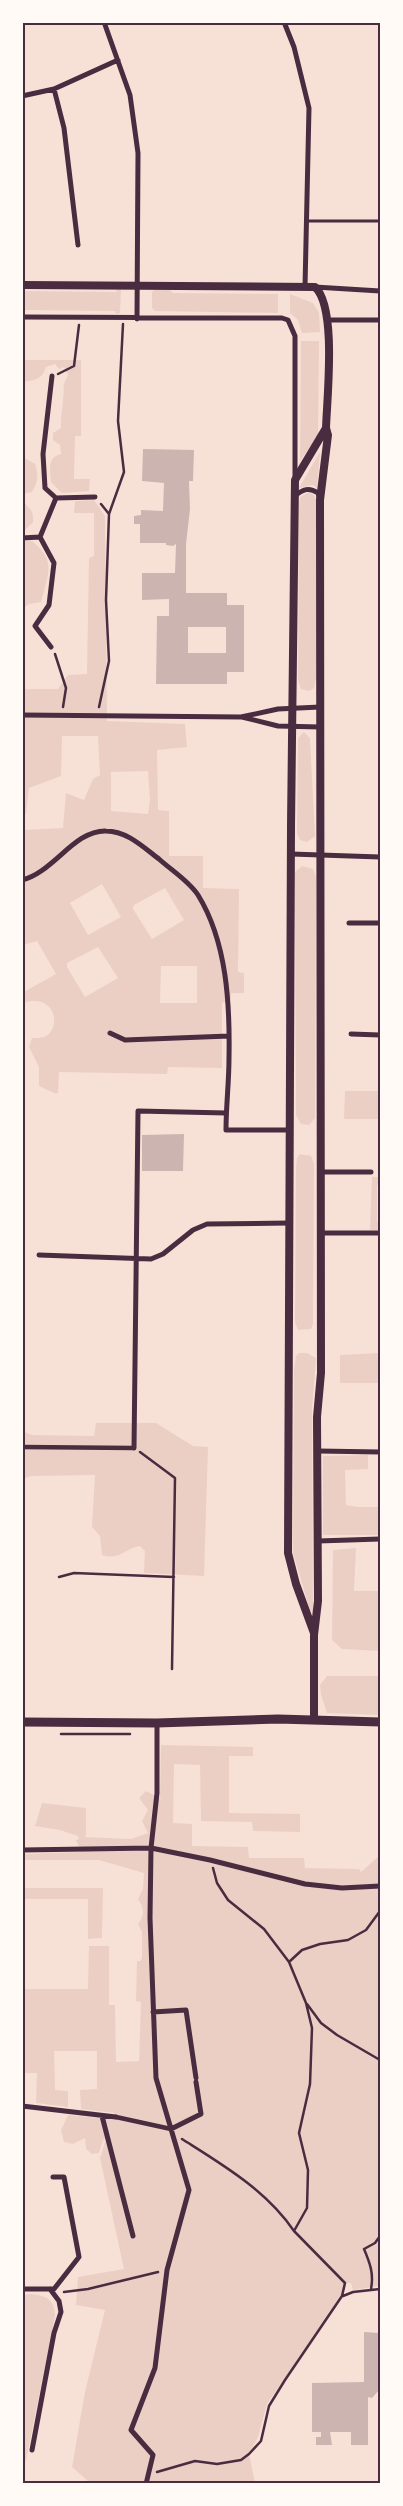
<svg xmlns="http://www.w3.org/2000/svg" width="403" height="2506" font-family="Helvetica,sans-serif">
  <rect width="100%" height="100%" fill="#f7e1d7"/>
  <path fill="#ebcfc5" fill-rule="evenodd" d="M117 289H121L120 313 116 314 115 311 23 310V291L116 292Z
    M155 289 170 290 173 293 278 294V313L155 311 152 308V292Z
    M290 294 313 303 319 313 320 332 302 333 298 320 290 313Z
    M301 341H319L318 436 300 461Z
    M23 360H81V436H75L74 479H90L89 491 62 493 51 482C50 470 47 457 61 454L60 445 53 440V433L61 428C60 417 63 409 63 399 65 386 61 388 68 375L64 367 59 369 55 364 46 367C42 380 34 380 23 382Z
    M320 452 317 488 313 485 299 488Z
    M23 457 35 464C39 475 38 482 32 492L23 494Z
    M307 493 313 494 318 502 317 674 314 688 309 691 301 689 298 681 299 506 300 497Z
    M23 500C28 510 34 507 33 522L23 532Z
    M94 500 105 516 107 721 185 724 187 747 157 750 158 810 169 811V856H203V888L239 889 238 972 244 973V993H231V999L222 1003V1068L168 1067 167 1074 59 1072 58 1093H54L39 1086V1067L29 1047 32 1038C35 1038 40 1038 44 1037 62 1030 57 992 23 1003L22 993 56 974 37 941 23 945V830L63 828 66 793 84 800 93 779 100 775 98 736H62L61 776 29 788 26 814H23V689H58L68 675 87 674 89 558 94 556V513H74L75 501ZM148 771 150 800 148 814 111 811V772ZM102 884 121 917 88 935 70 903ZM165 888 184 920 152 939 133 909 134 905ZM98 947 118 978 85 997 67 967V963ZM161 966H197V1003H160Z
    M23 541H32C57 561 48 574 41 602L29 604 23 608Z
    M304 732 310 738 315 836 307 842 300 840 297 833 298 738Z
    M302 866 313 869 316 877 315 1118 309 1125 301 1124 296 1115 295 878V872Z
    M345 1091H380V1119H344Z
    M300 1154 311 1156 314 1163 313 1324 311 1329 298 1330 295 1322 296 1167 297 1158Z
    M372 1177H380V1184L377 1185V1222H380V1230H370Z
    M299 1353H307L316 1358 312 1411 313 1612 310 1610 293 1553 294 1369 296 1356Z
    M380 1353V1383H340V1355Z
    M96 1423H156L193 1446 208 1447 204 1576 144 1573 145 1551 140 1546C126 1548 118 1561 102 1555L100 1536 92 1527 95 1475 31 1476 23 1479 22 1431 32 1435 94 1436Z
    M368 1455V1469L345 1470 346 1505 358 1507H380V1535H323V1456Z
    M356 1548 354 1591H380V1651L342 1649 332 1640 333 1550Z
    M327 1676H380V1715L327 1713 321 1695 320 1685Z
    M161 1745 253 1747V1756H229V1813L300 1814V1832L253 1831 252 1822 201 1821 200 1765 174 1764 173 1823 192 1824V1846L248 1847 249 1858H304L305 1868 359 1869 361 1872 380 1855V2286L353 2290 351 2283H346L342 2296 267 2404 258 2437 249 2454 255 2483H90L72 2467 85 2392 105 2310 76 2305 78 2277 124 2269 100 2158 106 2139 103 2140 99 2153 92 2154 86 2149 85 2138 73 2144 64 2142 61 2130 68 2115 109 2119 115 2113 81 2109 80 2090 97 2089V2051H54L55 2090 68 2091V2107L36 2103 37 2073H25L23 2077V1989H88L89 1946H109V2005H115L116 2062 139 2061 141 2002 136 2001 137 1961H140L142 1958V1932L138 1924C145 1915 144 1908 138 1899L143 1889 144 1873 99 1860H23V1854L81 1852 76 1840 79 1839 78 1836 60 1830 35 1826 42 1803 86 1808V1836L84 1837 131 1839 148 1833 142 1821 148 1810 139 1798 146 1791 163 1800 160 1797Z
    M23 1888H103L102 1938 88 1939V1899H23Z
    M30 2294C45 2295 55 2299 55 2316L26 2461 23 2462 22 2295Z"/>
  <path fill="#ccb4b1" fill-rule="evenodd" d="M143 449 194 450 193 481H189L190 509 186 544V593H227V605H244V672H227V684H156L157 616H169V599L142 600V573H175L176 544 173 546 166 545V543H140V524H134V516L141 515V510L163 511 164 483 142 481ZM188 627H226V653H188Z
    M184 1134 183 1171H142V1135Z
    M364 2332 380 2333V2389L372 2398 368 2397V2445H351V2432H330L332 2445H316V2437H321V2432H312V2383L364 2382Z"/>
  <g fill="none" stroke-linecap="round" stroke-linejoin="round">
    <path stroke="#4a2c40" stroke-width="2.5" d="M58 374 74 366 79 325
      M101 504 109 514
      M55 654 66 688 63 707
      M99 707 109 661 106 600 109 514 124 472 118 421 123 324
      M140 1452 175 1478 172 1669
      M59 1577 74 1573 174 1577
      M61 1734H130
      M289 1962 302 1950 320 1944 348 1940 366 1930 380 1911
      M307 2004 321 2023 337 2035 380 2060
      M182 2139C223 2165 266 2190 294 2231
      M371 2289C374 2274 370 2263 364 2249L375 2243 380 2236
      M64 2292 88 2289 158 2272
      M343 2296 353 2292 380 2289
      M157 2472 195 2461 217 2464 241 2460 249 2454 261 2441 269 2406 285 2380 342 2296 345 2283 294 2231 307 2208 308 2170 299 2133 310 2084 312 2028 306 2003 289 1962 264 1929 228 1900 217 1883 213 1868"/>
    <path stroke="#4a2c40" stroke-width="3" d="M307 221H380"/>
    <path stroke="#4a2c40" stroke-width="4.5" d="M22 1447 134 1448
      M116 2117 171 2129"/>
    <path stroke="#4a2c40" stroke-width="5" d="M104 22 130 95 138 153 137 319
      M284 22 294 47 309 108 305 287
      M54 89 64 128 78 245
      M22 96 54 89 118 60
      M315 287 380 291
      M22 317 282 318 288 320 295 336V477
      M328 320H380
      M52 376 43 454 45 488 56 498
      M295 496C303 489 309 487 318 493L319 497
      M56 498 95 497
      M40 537 54 563 49 605 35 626 51 647
      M40 537 56 498
      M22 538 40 537
      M22 715 241 717 278 709 320 707
      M242 717 278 726 320 727
      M291 854 380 857
      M22 880C54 872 74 830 106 831 127 831 143 847 159 859 171 870 189 881 198 895 227 942 230 1004 229 1058 229 1082 226 1106 226 1130H290
      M349 923H380
      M110 1033 125 1040 229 1036
      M351 1034 380 1035
      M320 1172H371
      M320 1233H380
      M39 1255 151 1259 163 1254 193 1230 207 1224 289 1223
      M134 1448 138 1111 226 1113
      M318 1451 380 1452
      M318 1541 380 1539
      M22 1850 151 1848 210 1860 305 1884 342 1888 380 1886
      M153 2012 186 2010 196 2078
      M22 2106 116 2117
      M102 2116 133 2236
      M171 2129 201 2114 196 2082
      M22 2289H54L79 2257 64 2177H53
      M32 2450 54 2333 61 2312 59 2301 50 2289
      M146 2484 153 2455 131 2430 155 2368 167 2270 189 2190 156 2078 150 1918 151 1848 157 1793V1723"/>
    <path stroke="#4a2c40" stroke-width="8" d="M22 285 315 287C337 307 327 397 326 428L328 435 320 500 321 1373 317 1417 318 1601 314 1635V1719
      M314 1633 296 1584 288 1553 291 826 295 480 326 428"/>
    <path stroke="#4a2c40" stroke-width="9" d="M22 1722 157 1723 278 1719 380 1722"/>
  </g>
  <rect width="403" height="2506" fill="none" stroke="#fffaf5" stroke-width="48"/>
  <rect x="24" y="24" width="355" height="2458" fill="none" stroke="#4a2c40" stroke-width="2"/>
</svg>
